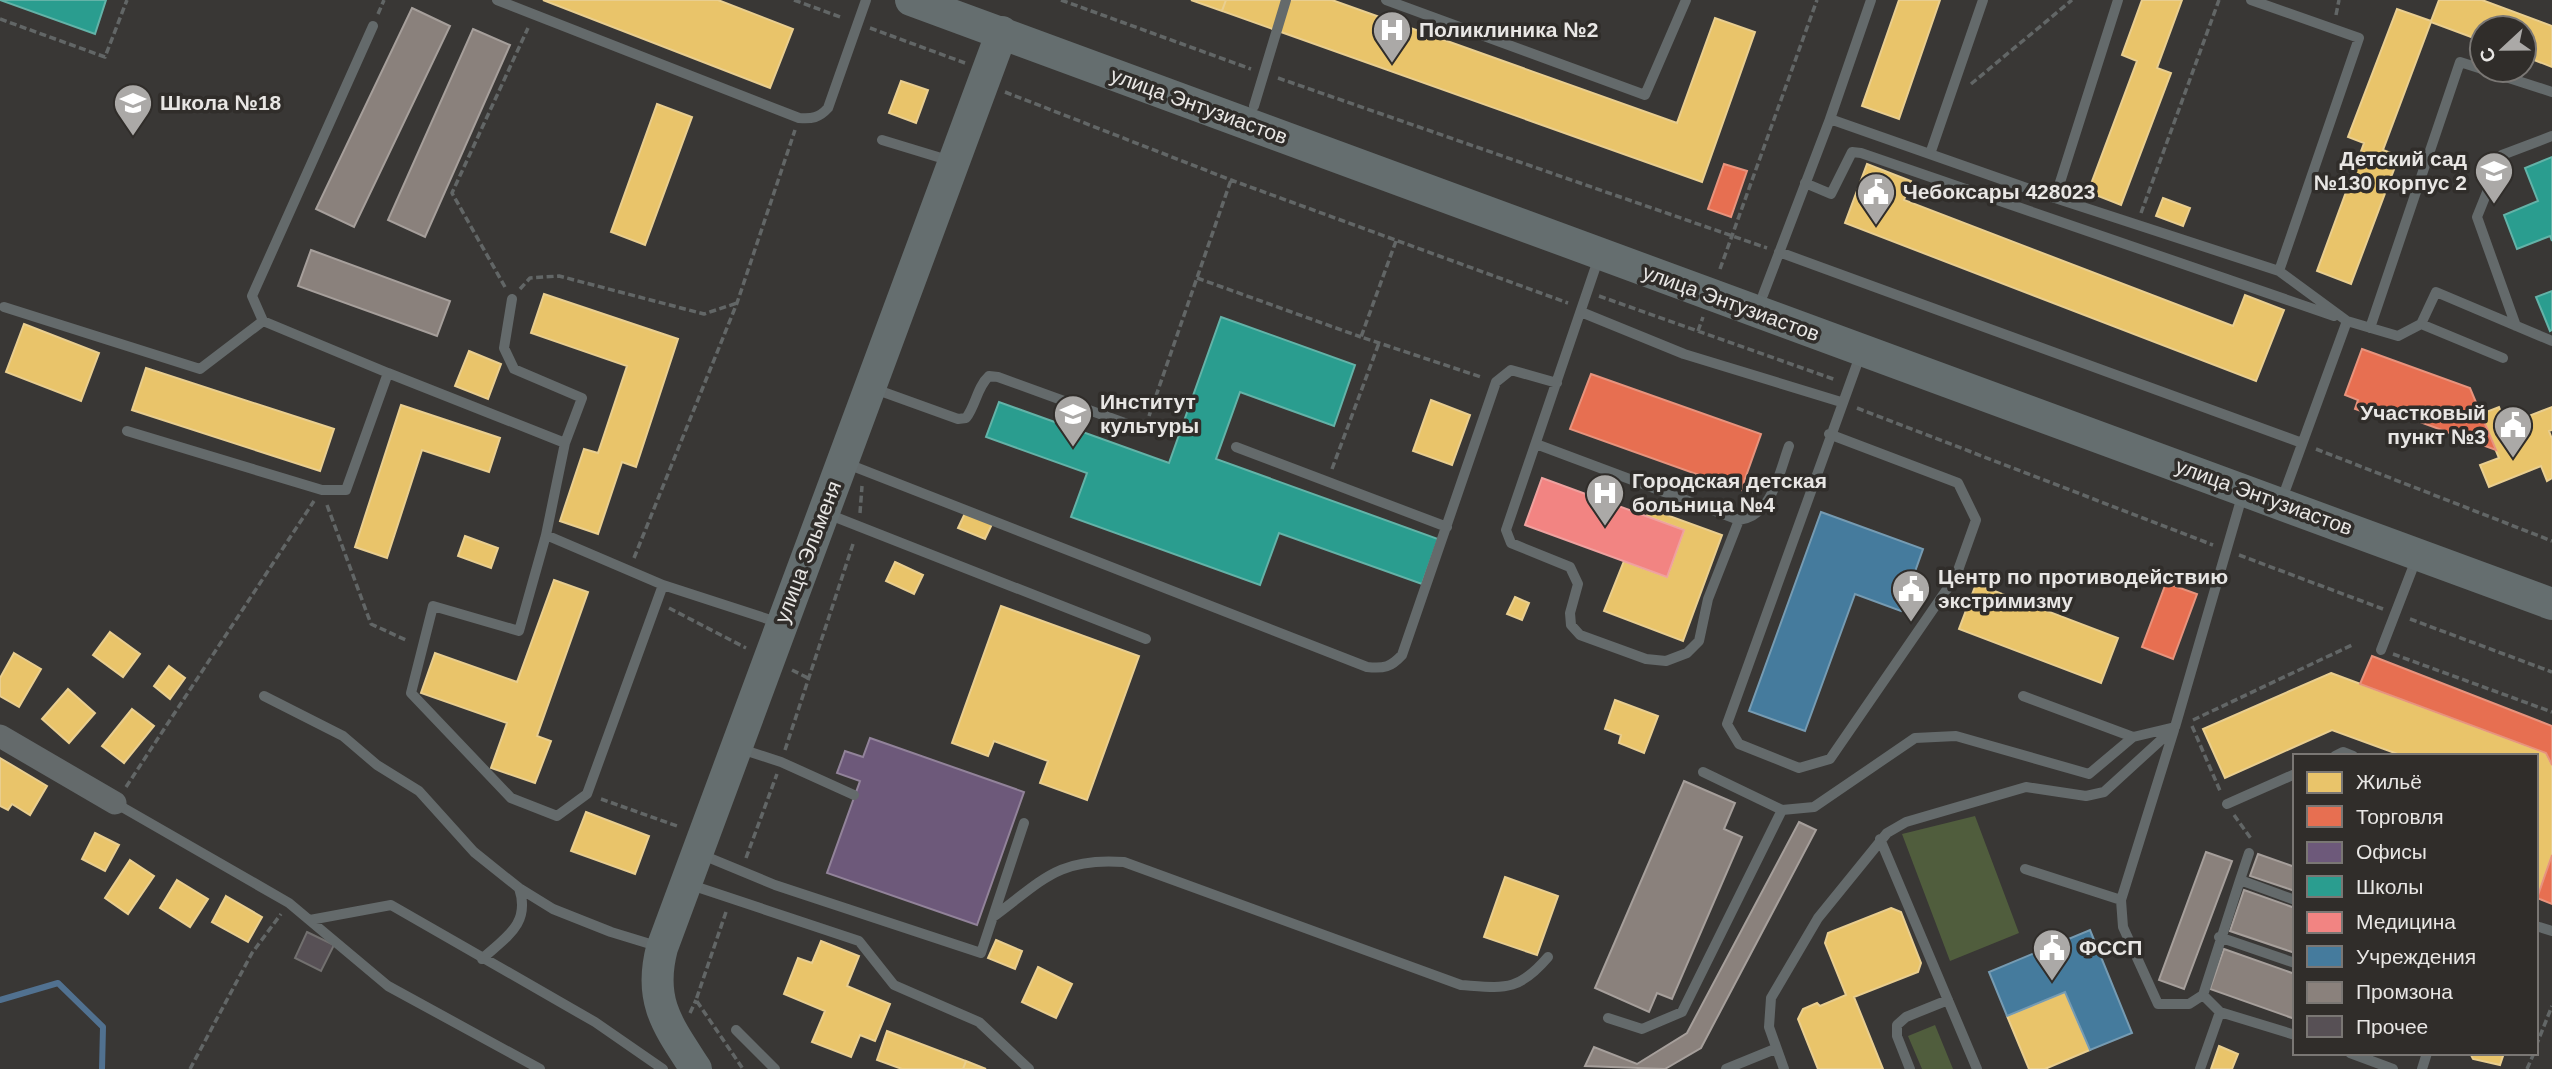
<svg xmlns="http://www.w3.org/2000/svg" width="2552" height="1069" font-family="Arial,sans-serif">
  <rect width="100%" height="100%" fill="#393735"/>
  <path fill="#505d3d" d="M1975 816 2019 933 1950 961 1902 834Z
    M1935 1025 1953 1069H1922L1908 1036Z"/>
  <path fill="#e9c46a" stroke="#e9ce8f" stroke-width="2" d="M543 0H718L793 29 770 88Z
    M1191 0H1226L1222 11Z
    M1226 0H1332L1677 123 1715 18 1755 32 1702 182 1222 11Z
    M1899 0H1940L1899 119 1862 106Z
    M2142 0H2182L2157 68 2171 73 2121 205 2088 192 2137 61 2122 55Z
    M2439 0H2482L2552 26V67L2524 56V28H2482V41L2431 22 2383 150 2399 156 2351 284 2317 271 2364 143 2348 137 2397 9 2431 21Z
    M901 81 928 90 916 123 889 113Z
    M657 104 692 117 645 245 611 232Z
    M1867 164 1911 181 1904 200 2233 326 2245 295 2284 310 2256 381 1845 223Z
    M2163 198 2190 208 2183 226 2156 216Z
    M544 294 678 339 636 467 622 462 598 534 560 521 584 449 598 453 627 366 531 333Z
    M24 324 99 353 81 401 6 372Z
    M469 351 501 364 488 399 455 386Z
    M146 368 334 429 320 471 132 410Z
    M1431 400 1470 415 1452 465 1413 451Z
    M401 405 500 438 489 472 422 450 387 558 355 547Z
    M2499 407 2506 425 2552 407V430L2549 431 2552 439V478L2547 481 2541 466 2489 487 2480 465 2499 458 2481 414Z
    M1650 509 1722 535 1683 641 1604 611 1624 561 1667 577 1684 530 1647 516Z
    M966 511 993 522 985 539 958 528Z
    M465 536 498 548 491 568 458 556Z
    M895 562 923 575 914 594 886 581Z
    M554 580 588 592 537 736 551 741 535 783 491 768 507 723 421 693 435 653 517 682Z
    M1976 584 2118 638 2101 683 1959 629Z
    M1515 597 1529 603 1522 620 1507 614Z
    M1001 606 1139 656 1087 800 1040 783 1048 761 994 741 988 756 952 743Z
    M110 632 140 654 123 677 93 655Z
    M14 653 41 669 19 707 0 696V678Z
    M169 666 185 678 170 699 154 686Z
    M2331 673 2546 753 2552 765V855L2537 898 2536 756H2403L2332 730 2225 778 2203 729Z
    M68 689 95 713 69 743 42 719Z
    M1615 700 1658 716 1644 753 1619 743 1621 735 1605 729Z
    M132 709 154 726 124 763 102 746Z
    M0 758 47 786 30 815 12 804 8 810 0 806Z
    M586 812 649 836 635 874 571 851Z
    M95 833 119 845 105 871 82 859Z
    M130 860 154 876 128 914 105 898Z
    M1505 877 1558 896 1537 955 1484 937Z
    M177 880 208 899 190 927 160 908Z
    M226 896 262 917 248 942 212 922Z
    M1891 908 1901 912 1921 963 1918 972 1854 997 1883 1069H1818L1798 1019 1803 1009 1817 1003 1820 1006 1846 995 1825 943 1828 933Z
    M996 940 1022 951 1015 969 988 958Z
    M821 941 859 956 847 986 890 1004 875 1041 860 1035 851 1057 812 1042 825 1011 784 994 798 958 812 963Z
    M1038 967 1072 984 1056 1018 1022 1002Z
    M2065 992 2090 1050 2045 1069H2029L2007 1016Z
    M887 1031 966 1061 963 1069H902L877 1060Z
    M2219 1046 2238 1054 2232 1069H2211Z
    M2470 1053H2504L2500 1065 2473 1059Z
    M966 1061 986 1069H963Z"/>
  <path fill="#e76f51" stroke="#e7937d" stroke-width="2" d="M1724 164 1747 171 1731 217 1708 209Z
    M2362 349 2470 388 2496 450 2393 412 2389 421 2355 409 2358 400 2345 395Z
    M1591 374 1761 434 1741 490 1570 429Z
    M2166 583 2197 594 2173 659 2142 647Z
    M2372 656 2552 726V765L2546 753 2360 684Z
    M2552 855V904L2537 898Z"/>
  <path fill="#6d597a" stroke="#92839a" stroke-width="2" d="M870 738 1024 792 977 925 827 873 860 781 837 773 845 751 863 757Z"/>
  <path fill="#2a9d8f" stroke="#63b3a8" stroke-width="2" d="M0 0H106L95 34Z
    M2552 157V241L2550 236 2517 249 2504 215 2538 201 2525 168Z
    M2552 291V330L2550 331 2536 297Z
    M1221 317 1355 365 1334 426 1240 392 1216 459 1438 539 1422 584 1279 533 1260 585 1071 517 1087 473 986 437 999 402 1169 463Z"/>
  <path fill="#f28482" stroke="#efa19f" stroke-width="2" d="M1542 478 1684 530 1667 577 1525 525Z"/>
  <path fill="#457b9d" stroke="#769bb2" stroke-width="2" d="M1821 512 1923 549 1901 611 1855 594 1805 731 1749 711Z
    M2090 930 2132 1033 2090 1050 2065 992 2007 1016 1989 972Z"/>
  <path fill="#8a817c" stroke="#a69f9b" stroke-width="2" d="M412 8 450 26 354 227 316 209Z
    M473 29 510 45 425 237 388 220Z
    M311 250 450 301 437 336 298 286Z
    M1684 781 1735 803 1724 829 1742 837 1672 999 1657 993 1649 1012 1595 988Z
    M1799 822 1816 830 1701 1048 1665 1069 1585 1066 1594 1047 1637 1064 1687 1033Z
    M2206 852 2232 861 2184 989 2159 980Z
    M2258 854 2295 867V891L2250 876Z
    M2244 890 2295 908V953L2230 931Z
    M2224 949 2295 974V1019L2210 989Z"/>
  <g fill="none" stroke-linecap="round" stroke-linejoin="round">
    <path stroke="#517190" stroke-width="6" d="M0 1000 58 983 103 1027 102 1069"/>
  </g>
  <path fill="#575055" stroke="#72706f" stroke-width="2" d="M307 932 334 945 321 971 295 958Z"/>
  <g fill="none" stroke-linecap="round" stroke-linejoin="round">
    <path stroke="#626666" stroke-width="3.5" stroke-dasharray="7 3.5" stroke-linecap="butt" d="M794 0 843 18
      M1061 0 1251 69
      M378 14 384 0
      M2336 15 2339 0
      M0 19 105 57 127 0
      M870 28 965 63
      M1278 78 1767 248
      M1971 84 2072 0
      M1005 92 1231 180 1568 303
      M2141 213 2219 0
      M1396 241 1361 337 1481 377
      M1720 269 1817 0
      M1197 278 1361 337
      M505 287 452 193 528 28
      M520 289 530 278 559 276 704 314 737 303
      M1599 296 1836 380
      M1698 331 1703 317
      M1857 408 2213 545
      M1149 416 1231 180
      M2316 449 2552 541
      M1332 469 1379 343
      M327 505 371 624 408 641
      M860 513 862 486
      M2239 555 2383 609
      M634 558 737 303 795 130
      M669 608 746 648
      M2410 619 2552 672
      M2393 654 2552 712
      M792 670 808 678
      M2193 720 2352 645
      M2192 726 2221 793
      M785 750 854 541
      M126 787 314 501
      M601 799 680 827
      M2234 815 2252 840
      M746 858 777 774
      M726 912 696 1000 743 1069
      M690 1013 696 1000
      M2536 1046 2552 1006
      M190 1069 252 953 281 914
      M2527 1069 2534 1053"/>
    <path stroke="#646a6b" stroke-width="10" d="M497 0 799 118C812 119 819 118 828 108L866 0
      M1386 0 1645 95 1686 0
      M2251 0 2359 38 2279 271
      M2484 70 2552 92
      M1254 106 1286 0
      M1830 119 1871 0
      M882 140 951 161
      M1930 154 1983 0
      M1805 183 1831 194 1852 152 1861 153 2334 316
      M2055 198 2118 0
      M1779 252 2302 443
      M1599 257 1506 530 1511 543 1570 567 1578 584 1570 613 1571 625 1580 635 1646 659 1666 661 1687 653 1699 641 1708 599 1739 520
      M1763 295 1830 119 2055 198 2279 271 2347 321
      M512 299 504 348 514 369 582 398 565 443
      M4 307 200 369 263 321
      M1581 312 1684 354 1841 402
      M2421 324 2436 292 2552 341
      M2516 326 2477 217 2502 155 2552 136
      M2370 328 2460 62 2482 69
      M388 373 565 443 546 535 519 631 433 606 411 693 511 798 557 816 587 794 663 585
      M872 388 958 419 966 418C976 405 977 387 989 376L998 377 1144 430
      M127 431 322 490H346L388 373 263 321 252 296 373 26
      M1829 434 1958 483 1976 520 1956 576 1830 759 1799 768 1739 744 1727 724 1861 353
      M1536 444 1739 520C1772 516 1779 473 1789 446
      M1236 447 1447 527
      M845 463 1367 667C1384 669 1391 667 1402 655L1496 382 1511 370 1557 383
      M2286 488 2347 321 2398 336 2421 324 2503 358
      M825 513 1146 639
      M546 535 663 585 780 623
      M2381 650 2417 557
      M264 696 343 736 377 765 419 791 474 852 519 888 553 909 611 932 660 947
      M2023 696 2133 737
      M738 748 781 762 854 795
      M2335 756 2343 752 2353 756
      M1703 772 1782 810
      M115 803 289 903 388 986 540 1069
      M2227 804 2295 774
      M1880 839 1977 1069
      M700 854 775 885 981 953 1024 823
      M2025 869 2121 900 2174 730
      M2240 880 2249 853
      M688 884 859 941 894 985 979 1022 1029 1069
      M2121 900 2123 927 2158 1004H2189L2203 995
      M993 917C1042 881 1058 857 1124 862L1461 985C1505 988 1518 992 1548 957
      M310 920 391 905 595 1022 663 1069
      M2536 926 2552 931
      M2219 937 2295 963
      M482 959C506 937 531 924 519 888
      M2220 1012 2203 995 2240 880 2295 900
      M1608 1018 1642 1029 1682 1012 1782 810 1814 807 1915 738 1956 736 2089 774 2133 737 2175 727 2243 493
      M736 1030 775 1069
      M2350 1053 2393 1069
      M1726 1069 1775 1049
      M1784 1069 1769 1027 1771 998 1818 918 1887 833 1906 822 2026 787 2086 796 2104 792 2173 729
      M1910 1069 1897 1036V1025L1906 1017 1948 1000
      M2200 1069 2220 1012 2295 1035
      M2422 1069 2427 1053"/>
    <path stroke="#646a6b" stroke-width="23" d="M0 736 115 803"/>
    <path stroke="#656e6f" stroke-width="32" d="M911 0 2552 604
      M696 1069C668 1026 648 1001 662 948L1002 32"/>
  </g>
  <defs>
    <g id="hospital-pin" transform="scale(2.0125)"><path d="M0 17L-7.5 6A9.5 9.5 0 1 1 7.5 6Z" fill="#aba9a7" stroke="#302d2a"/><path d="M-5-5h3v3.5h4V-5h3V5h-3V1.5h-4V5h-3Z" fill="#fff"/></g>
    <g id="school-pin" transform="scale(2.0125)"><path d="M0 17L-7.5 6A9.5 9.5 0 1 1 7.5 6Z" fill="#aba9a7" stroke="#302d2a"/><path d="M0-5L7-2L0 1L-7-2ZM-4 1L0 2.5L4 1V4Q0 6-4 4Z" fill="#fff"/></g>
    <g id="civic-pin" transform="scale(2.0125)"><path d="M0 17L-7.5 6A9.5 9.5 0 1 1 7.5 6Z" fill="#aba9a7" stroke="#302d2a"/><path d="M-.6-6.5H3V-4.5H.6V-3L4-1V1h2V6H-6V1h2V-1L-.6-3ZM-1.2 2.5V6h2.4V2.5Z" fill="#fff"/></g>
    <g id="university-pin" transform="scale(2.0125)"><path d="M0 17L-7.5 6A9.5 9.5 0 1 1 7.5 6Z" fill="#aba9a7" stroke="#302d2a"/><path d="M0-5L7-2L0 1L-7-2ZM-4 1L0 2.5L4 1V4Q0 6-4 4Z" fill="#fff"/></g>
  </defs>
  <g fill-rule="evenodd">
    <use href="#hospital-pin" x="1392" y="30"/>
    <use href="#school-pin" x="133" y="103"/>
    <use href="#school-pin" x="2494" y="171"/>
    <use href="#civic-pin" x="1876" y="192"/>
    <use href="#university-pin" x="1073" y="414"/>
    <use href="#civic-pin" x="2513" y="425"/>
    <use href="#hospital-pin" x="1605" y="493"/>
    <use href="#civic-pin" x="1911" y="589"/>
    <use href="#civic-pin" x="2052" y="948"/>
  </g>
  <g text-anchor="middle" stroke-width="7" stroke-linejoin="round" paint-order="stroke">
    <g font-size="21" font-weight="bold" fill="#e8e6e4" stroke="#302d2a" text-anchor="start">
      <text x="1419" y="37">Поликлиника №2</text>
      <text x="160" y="110">Школа №18</text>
      <text x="2467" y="166" text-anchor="end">Детский сад<tspan x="2467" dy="24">№130 корпус 2</tspan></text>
      <text x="1903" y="199">Чебоксары 428023</text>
      <text x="1100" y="409">Институт<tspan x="1100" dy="24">культуры</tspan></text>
      <text x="2486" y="420" text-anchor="end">Участковый<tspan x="2486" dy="24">пункт №3</tspan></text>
      <text x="1632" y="488">Городская детская<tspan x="1632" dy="24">больница №4</tspan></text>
      <text x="1938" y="584">Центр по противодействию<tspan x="1938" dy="24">экстримизму</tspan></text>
      <text x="2079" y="955">ФССП</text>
    </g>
    <g font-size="21" fill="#e8e6e4" stroke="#302d2a">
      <text transform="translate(1199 106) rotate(20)" y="7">улица Энтузиастов</text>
      <text transform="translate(1731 303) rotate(20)" y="7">улица Энтузиастов</text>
      <text transform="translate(2264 497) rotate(20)" y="7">улица Энтузиастов</text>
      <text transform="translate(808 552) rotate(-69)" y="7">улица Эльменя</text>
    </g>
  </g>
  <rect x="2293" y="754" width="245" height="301" fill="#302d2a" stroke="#7a7774" stroke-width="2"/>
  <rect x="2307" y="772" width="35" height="21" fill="#e9c46a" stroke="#7a7774" stroke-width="2"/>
  <text x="2356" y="789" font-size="21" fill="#e8e6e4">Жильё</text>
  <rect x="2307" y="806" width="35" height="21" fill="#e76f51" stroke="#7a7774" stroke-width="2"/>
  <text x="2356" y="824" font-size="21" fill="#e8e6e4">Торговля</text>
  <rect x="2307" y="842" width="35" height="21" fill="#6d597a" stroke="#7a7774" stroke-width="2"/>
  <text x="2356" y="859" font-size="21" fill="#e8e6e4">Офисы</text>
  <rect x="2307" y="876" width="35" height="21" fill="#2a9d8f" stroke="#7a7774" stroke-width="2"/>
  <text x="2356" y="894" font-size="21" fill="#e8e6e4">Школы</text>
  <rect x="2307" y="912" width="35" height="21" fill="#f28482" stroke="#7a7774" stroke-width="2"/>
  <text x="2356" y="929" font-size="21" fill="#e8e6e4">Медицина</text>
  <rect x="2307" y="946" width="35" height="21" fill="#457b9d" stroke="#7a7774" stroke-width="2"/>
  <text x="2356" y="964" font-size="21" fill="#e8e6e4">Учреждения</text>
  <rect x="2307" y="982" width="35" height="21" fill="#8a817c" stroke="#7a7774" stroke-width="2"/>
  <text x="2356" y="999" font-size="21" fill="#e8e6e4">Промзона</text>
  <rect x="2307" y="1016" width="35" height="21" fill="#575055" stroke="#7a7774" stroke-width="2"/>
  <text x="2356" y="1034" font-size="21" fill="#e8e6e4">Прочее</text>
  <g transform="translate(2503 49) rotate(248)"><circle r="33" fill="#302d2a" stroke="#7a7774" stroke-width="2"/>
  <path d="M0-5L12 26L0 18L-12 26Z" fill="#aba9a7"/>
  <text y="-10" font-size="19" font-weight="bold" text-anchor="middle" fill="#e8e6e4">С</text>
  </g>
</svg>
